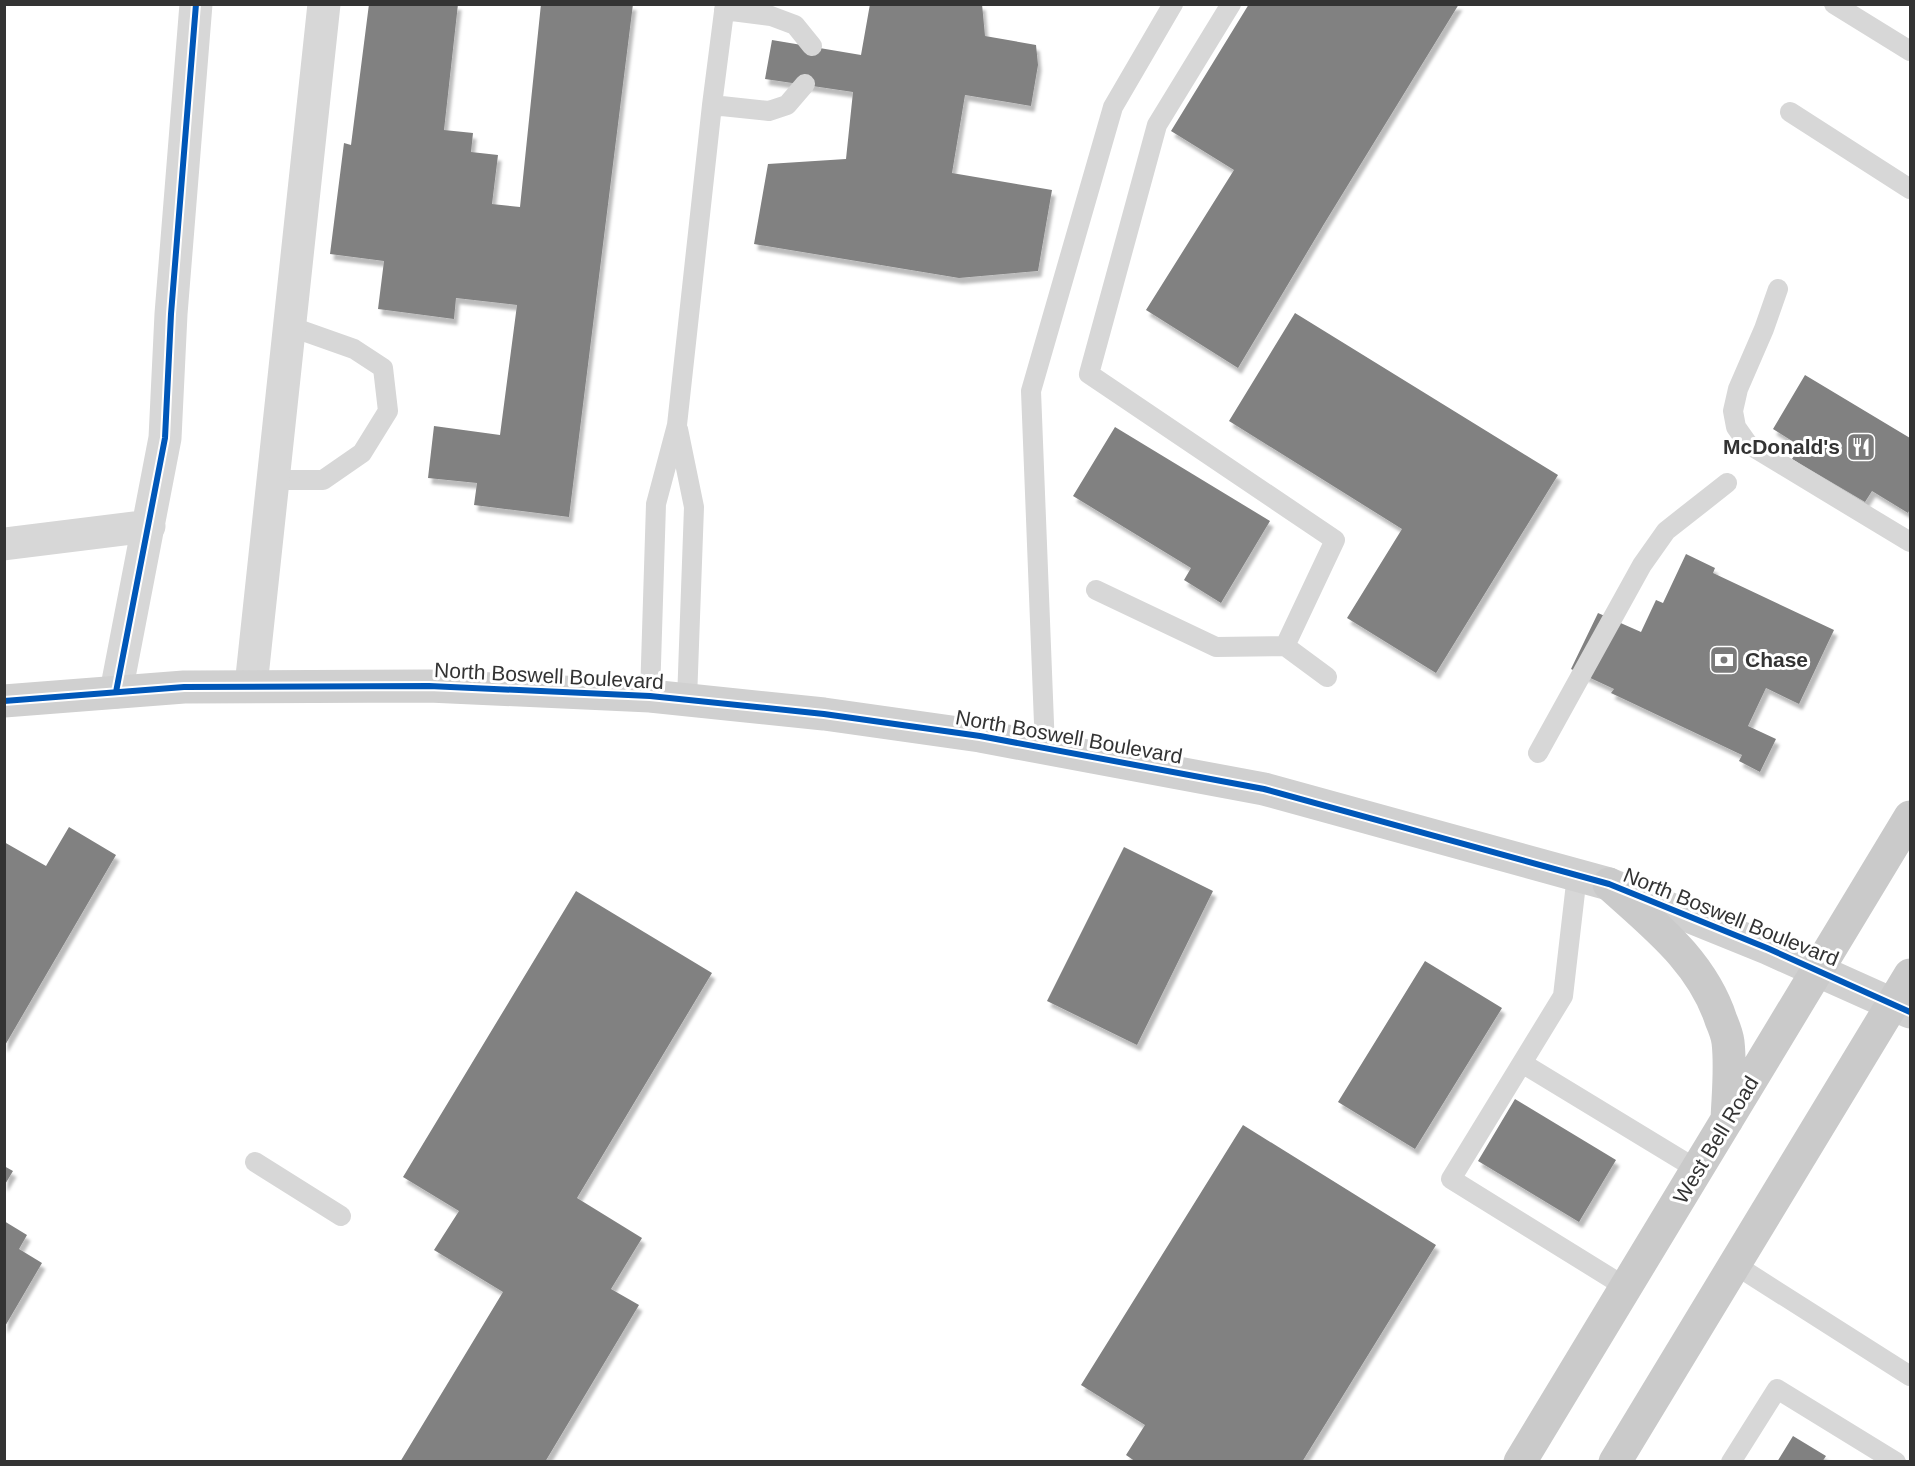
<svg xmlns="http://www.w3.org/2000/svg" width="1915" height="1466" font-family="Arial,sans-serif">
  <defs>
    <filter id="shadow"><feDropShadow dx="3.5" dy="6" stdDeviation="1.5" flood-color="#0004"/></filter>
  </defs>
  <rect width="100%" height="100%" fill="#fff"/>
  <path fill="#818181" filter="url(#shadow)" d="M369 4H458L444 130 473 133 471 152 498 155 492 204 520 207 541 4H633L569 517 474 505 477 483 428 478 434 426 500 435 517 305 456 298 454 319 378 309 384 261 330 254 344 143 351 145Z
    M870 4H982L985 36 1036 45 1038 65 1031 106 965 95 952 173 1052 190 1038 271 959 278 754 244 768 164 846 159 853 92 765 79 772 40 861 55Z
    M1249 4H1459L1324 224 1238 368 1146 310 1234 170 1171 131Z
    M1295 313 1558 475 1436 673 1347 618 1402 529 1229 421Z
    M1805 375 1910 438V509L1908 513 1872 491 1865 502 1792 459 1800 446 1773 429Z
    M1115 427 1270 521 1221 603 1184 580 1191 568 1073 496Z
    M1686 554 1715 568 1713 573 1834 630 1799 704 1766 688 1748 726 1776 739 1760 772 1739 761 1742 755 1611 693 1614 689 1571 669 1598 613 1641 632 1656 600 1663 603Z
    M69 827 116 855 4 1047V842L46 866Z
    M1124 847 1213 891 1137 1045 1047 1001Z
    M576 891 712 973 577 1198 642 1238 611 1289 639 1305 545 1462H400L503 1292 434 1250 459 1211 403 1177Z
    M1425 961 1502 1008 1415 1149 1338 1102Z
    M1515 1099 1616 1160 1579 1222 1478 1161Z
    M1243 1125 1436 1245 1302 1462H1136L1126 1455 1145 1425 1081 1385Z
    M4 1166 13 1171 4 1186Z
    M4 1221 27 1235 19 1249 42 1263 4 1328Z
    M1793 1436 1826 1456 1822 1462H1777Z"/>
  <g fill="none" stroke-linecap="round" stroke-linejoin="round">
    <path stroke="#d7d7d7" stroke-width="20" d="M1231 4 1157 125 1089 374 1335 540 1285 646 1327 677
      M1834 4 1910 51
      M724 10 771 16 795 25 812 46
      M712 105 769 111 787 105 805 84
      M1790 112 1910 189
      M1778 289 1764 329 1738 389 1733 411 1736 427 1748 444 1910 542
      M678 429 694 507 687 700
      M273 480H323L362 453 388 411 383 368 354 349 289 326
      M1096 590 1216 647 1285 646
      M650 696 656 504 677 425 712 105 725 4
      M1045 749 1031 391 1113 107 1173 4
      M1538 753 1642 565 1666 531 1727 483
      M1577 875 1563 996 1451 1179 1627 1288
      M1522 1063 1698 1170
      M255 1162 341 1216
      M1734 1264 1910 1376
      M1731 1462 1777 1389 1896 1462"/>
    <path stroke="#d7d7d7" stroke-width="33" d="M4 544 149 526
      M251 686 324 4
      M116 692 165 438 171 314 196 4"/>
    <path stroke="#d0d0d0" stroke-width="33" d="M4 701 184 687 429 686 650 696 824 714 980 736 1264 789 1609 884 1767 948 1910 1012"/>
    <path stroke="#cacaca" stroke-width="33" d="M1609 884C1653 924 1702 961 1721 1020 1724 1027 1727 1034 1728 1042 1731 1068 1728 1094 1727 1120
      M1520 1462 1910 817
      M1615 1462 1910 975"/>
    <g stroke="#fff" stroke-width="10">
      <path id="cycleway" d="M116 692 165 438 171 314 196 4
        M4 701 184 687 429 686 650 696 824 714 980 736 1264 789 1609 884 1767 948 1910 1012"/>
    </g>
    <use href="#cycleway" stroke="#0057b8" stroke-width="6"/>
  </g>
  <defs>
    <g id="restaurant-square" transform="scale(1.5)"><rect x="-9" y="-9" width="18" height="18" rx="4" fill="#7a7a7a" stroke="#fff"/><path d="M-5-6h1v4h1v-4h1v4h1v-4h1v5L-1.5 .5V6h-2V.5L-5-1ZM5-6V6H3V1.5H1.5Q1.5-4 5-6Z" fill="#fff"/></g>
    <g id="bank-square" transform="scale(1.5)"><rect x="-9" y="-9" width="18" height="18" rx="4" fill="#7a7a7a" stroke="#fff"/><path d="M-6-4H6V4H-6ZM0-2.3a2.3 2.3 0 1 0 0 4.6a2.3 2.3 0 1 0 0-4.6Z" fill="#fff"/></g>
  </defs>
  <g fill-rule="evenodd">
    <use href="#restaurant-square" x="1861" y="447"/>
    <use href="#bank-square" x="1724" y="660"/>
  </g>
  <g text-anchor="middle" stroke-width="6" stroke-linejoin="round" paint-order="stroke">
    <g font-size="21" font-weight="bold" fill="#333" stroke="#fff" text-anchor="end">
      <text x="1840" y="454">McDonald's</text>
      <text x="1745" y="667" text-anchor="start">Chase</text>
    </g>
    <g font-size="21" fill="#333" stroke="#fff">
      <text transform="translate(549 676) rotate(3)" y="7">North Boswell Boulevard</text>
      <text transform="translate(1069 737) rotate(10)" y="7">North Boswell Boulevard</text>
      <text transform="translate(1731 917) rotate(22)" y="7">North Boswell Boulevard</text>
      <text transform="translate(1716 1140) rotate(-59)" y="7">West Bell Road</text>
    </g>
  </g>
  <rect width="1915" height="1466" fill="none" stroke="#333333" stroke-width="12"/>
</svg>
